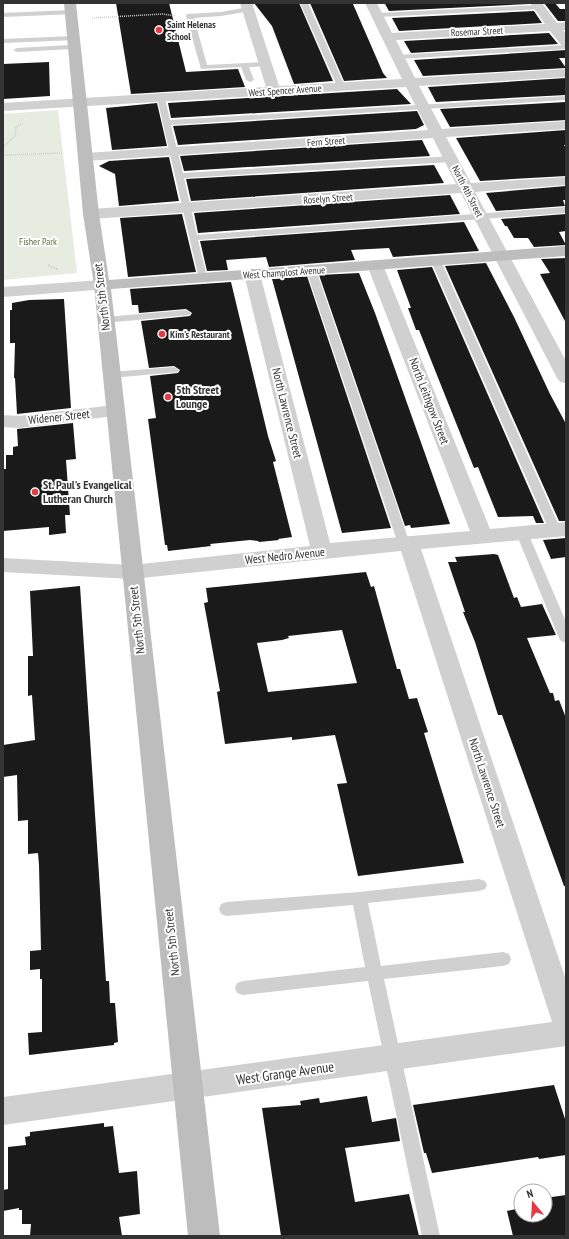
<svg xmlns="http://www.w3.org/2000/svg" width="569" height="1239" font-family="'PT Sans Narrow',sans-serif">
  <rect width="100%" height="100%" fill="#fff"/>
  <path fill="#e6ecdf" d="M58 110 77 273 3 280V114Z"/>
  <path fill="#1a1a1a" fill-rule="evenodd" d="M116 3H169L186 72 238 69 245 87 131 94Z
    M254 3H299L333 81 294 84 272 26Z
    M310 3 353 4 383 73 387 78 344 81Z
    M387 3H529V4L389 11 385 4Z
    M544 3H555L560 9H566V21H558Z
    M534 11 542 23 399 31 392 18Z
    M549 33 558 44 411 53 404 41Z
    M566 50V58H559L566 68 423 76 414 60Z
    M49 62 50 96 3 99V64Z
    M566 78V95L436 102 428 87Z
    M397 89 411 104 171 118 168 103Z
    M566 102V120L450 127 440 109Z
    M157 103 167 146 112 150 106 108Z
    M417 111 424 125 416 129 178 145 173 126Z
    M566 130V145H564L566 148V176L480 181 456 138Z
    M422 140 430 156 184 171 180 156Z
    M169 157 179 201 119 206 115 174 99 166 109 161Z
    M434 165 444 183 191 201 186 179Z
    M566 186V200H563L565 206 496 211 486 193Z
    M450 195 460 214 198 233 194 213Z
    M182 214 196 272 128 277 120 218Z
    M566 214V231L559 232 566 245 534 247 528 238H514L507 226H505L501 219Z
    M464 222 479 251 393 257 389 248 351 250 355 260 269 267 266 257 226 260 228 270 207 271 200 241Z
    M566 258V323L540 274 550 273 541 259Z
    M486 263 514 317 550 394 566 424V521H559L445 266Z
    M432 267 544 523H536L533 516 498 517 478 467 474 468 419 330H416L408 308H411L397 270Z
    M359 273 375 313 450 524 411 528 410 525 405 526 319 275Z
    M307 276 391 528 342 533 272 279Z
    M231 282 268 436 276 461 273 462 292 537 278 539 279 540 259 542 258 541 250 540 210 544 211 546 168 551 167 545H165L148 419 156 418 150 376 178 373 180 370 174 366 149 368 141 321 190 316 192 313 186 309 139 313 138 305H132L130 289Z
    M64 299 71 408 17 414 15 378H14L15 343H10V310H12V303L29 300Z
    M73 423 76 459 66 460 70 515H65L66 533 49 535V527L3 531V469H6V455H13V447L18 446 17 429Z
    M566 538V557L551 559 543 540Z
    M494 554 498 555 514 598 517 597 521 607 542 604 556 635 527 638 550 693H553L555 701 559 700 566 718V886H564L502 715H498L475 642 463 612H465L448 562H457L455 557Z
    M366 572 371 587 374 586 397 669H400L409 699 417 698 428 732 424 733 464 863 358 876 337 784 347 783 335 735 292 740V737L225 744 217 692 220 691 204 603 208 602 206 588ZM342 630 357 683 268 692 257 643 282 640 289 638 288 636Z
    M80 586 106 981H109L110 1003H115L118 1042 114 1043V1045L29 1055 28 1033 42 1032V979H40V969L30 970V951L41 950 39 865 38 853 28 854V820L18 821 17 775 3 777V745L35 740 32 695 28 696V656H33L30 591Z
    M554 1085 566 1122V1155L539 1159 538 1157 432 1173 426 1153H424L413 1105Z
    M367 1096 372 1122 396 1118 400 1141 345 1148 355 1202 409 1194 419 1236H281L262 1108 301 1105 300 1101 319 1098 320 1103Z
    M104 1123V1127L113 1126 119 1173 137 1171 140 1214 119 1217 122 1236H30L31 1224H22V1210H19V1208L3 1211V1190L8 1189V1147L26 1145 25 1137 30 1136V1132Z
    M566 1195V1236H513L507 1211 521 1208V1215H545V1198Z"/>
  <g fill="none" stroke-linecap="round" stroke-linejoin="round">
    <path stroke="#cdcdcd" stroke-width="1.5" stroke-dasharray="1 1" stroke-linecap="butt" d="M92 18 163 14 175 16
      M3 147 15 136 16 127 23 123
      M3 155 63 153"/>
    <path stroke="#cdcdcd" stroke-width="2" stroke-dasharray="1.5 1.5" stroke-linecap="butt" d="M48 265 59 270"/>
    <path fill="#d0d0d0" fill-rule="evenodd" d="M300 3H308L345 86 344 88H341L337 86Z
      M539 5H542V9L377 17 373 15 377 13Z
      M248 7H251V11L221 16 194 18 207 65 265 62H268V66L249 67 254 80 250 82 246 80 241 67 201 69 186 16 187 14 221 12Z
      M71 10 75 12 74 14 3 17V13Z
      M74 36 78 38 77 40 3 43V39Z
      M69 45H72V49L17 52 13 50 17 48Z
      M566 45V49L398 59 394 57 398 55Z
      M158 96H164L165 98 170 120 566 96V100L171 125 183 173 452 156 456 159 452 162 184 178 197 235 566 207V213L198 240 207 277 205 279H199L157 98Z
      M436 258 441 261 561 530 559 533H551L549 530 431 261Z
      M311 267 316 270 410 544 408 547H400L398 544 306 270Z
      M186 310 191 313 190 315 105 323 100 320 105 317Z
      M174 367 179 370 178 372 111 378 106 375 111 372Z
      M522 529 526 530 528 533 566 622V643L561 641 559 638 516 533 518 530Z
      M479 879 485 881 487 885 485 889 479 891 368 903 381 966 503 952 509 954 511 959 509 964 503 966 384 979 440 1236H422L368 981 243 995 237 993 235 988 237 983 243 981 365 967 353 905 227 916 221 914 219 909 221 904 227 902 359 892Z"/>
    <path fill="#d0d0d0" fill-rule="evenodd" d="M240 3H252L279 86 402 79 365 3H377L392 33 545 24 530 3H542L557 23 566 22V30H563L566 34V47L562 46 550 31 396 40 415 78 566 69V77L419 86 442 129 566 121V129L446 137 471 183 566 177V185L475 192 566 361V383L560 382 557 378 461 193 91 219 86 217 83 214 86 211 91 209 456 184 433 138 86 161 81 160 79 157 81 154 86 153 428 130 406 87 3 111V103L266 87Z
      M375 260 381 262 383 265 490 529 566 522V536L421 549 566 980V1046L3 1125V1097L552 1022 401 551 132 579 3 572V558L132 565 310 546 244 274 246 271 252 269 258 271 260 274 330 543 470 531 367 265 369 262Z
      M102 280 108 281 110 285 108 289 3 297V287Z
      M115 405 122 407 124 411 122 415 19 428 3 427V415L19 416Z"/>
    <path fill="#bdbdbd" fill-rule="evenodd" d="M64 3H76L99 214 109 280 566 246V256L111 289 220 1236H188L94 285 83 214Z"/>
  </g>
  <g fill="#e63946" stroke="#fff" stroke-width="1.5">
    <circle cx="159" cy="30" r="4"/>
    <circle cx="162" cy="334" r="4"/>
    <circle cx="168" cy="397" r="4"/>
    <circle cx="35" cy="492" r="4"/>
  </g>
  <g text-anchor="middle" stroke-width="4" stroke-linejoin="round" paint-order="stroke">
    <g font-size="10" font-weight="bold" fill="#333" stroke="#fff" text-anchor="start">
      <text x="167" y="28">Saint Helenas<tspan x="167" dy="12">School</tspan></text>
      <text x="170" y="338">Kim's Restaurant</text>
    </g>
    <g font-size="10" fill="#333" stroke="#fff">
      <text transform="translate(477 31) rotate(-3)" y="4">Rosemar Street</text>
      <text transform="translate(285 90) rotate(-4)" y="4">West Spencer Avenue</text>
      <text transform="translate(326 141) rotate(-4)" y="4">Fern Street</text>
      <text transform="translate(468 191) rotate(63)" y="4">North 4th Street</text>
      <text transform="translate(328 198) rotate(-4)" y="4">Roselyn Street</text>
      <text transform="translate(284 272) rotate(-4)" y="4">West Champlost Avenue</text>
    </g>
    <g font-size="10" fill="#56703f" stroke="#fff">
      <text x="38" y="245">Fisher Park</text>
    </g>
    <g font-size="12" fill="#333" stroke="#fff">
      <text transform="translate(102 297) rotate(-97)" y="4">North 5th Street</text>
      <text transform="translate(429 401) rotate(69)" y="4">North Leithgow Street</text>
      <text transform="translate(287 413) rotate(76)" y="4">North Lawrence Street</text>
      <text transform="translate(59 417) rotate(-6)" y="4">Widener Street</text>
      <text transform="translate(285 556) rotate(-6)" y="4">West Nedro Avenue</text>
      <text transform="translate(137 620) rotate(-96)" y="4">North 5th Street</text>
      <text transform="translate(487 783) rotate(72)" y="4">North Lawrence Street</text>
      <text transform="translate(172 942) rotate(-96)" y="4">North 5th Street</text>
    </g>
    <g font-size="12" font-weight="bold" fill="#333" stroke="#fff" text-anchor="start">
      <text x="176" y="394">5th Street<tspan x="176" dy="14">Lounge</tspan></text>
      <text x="43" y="489">St. Paul's Evangelical<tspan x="43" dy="14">Lutheran Church</tspan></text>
    </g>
    <g font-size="14" fill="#333" stroke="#fff">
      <text transform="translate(285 1073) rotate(-8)" y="5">West Grange Avenue</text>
    </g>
  </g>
  <rect width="569" height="1239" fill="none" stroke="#333333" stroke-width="8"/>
  <g transform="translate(533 1203) rotate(342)"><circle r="19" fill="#ffffff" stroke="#adadad"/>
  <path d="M0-3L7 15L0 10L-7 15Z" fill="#e63946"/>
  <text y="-6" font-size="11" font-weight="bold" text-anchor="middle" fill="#333333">N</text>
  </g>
</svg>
